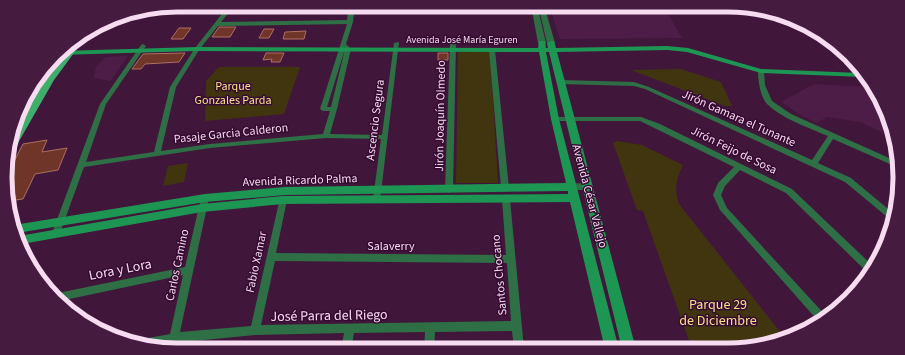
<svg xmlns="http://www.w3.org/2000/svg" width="905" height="355" font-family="'Source Sans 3',sans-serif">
  <rect width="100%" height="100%" fill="#41163b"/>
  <path fill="#4e1d47" d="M549 5H663L682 38 560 39Z
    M128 56 110 81 94 78 96 67 106 57Z
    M814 84 871 87 882 101 892 137 860 122 827 117 817 123 802 116 781 102Z"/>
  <path fill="#40350f" d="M458 52H490L498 183H456Z
    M219 67H300L284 114 205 121 206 81Z
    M681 69 721 82 732 106H725L631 70Z
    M617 141 642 145 683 165C676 180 674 189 679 204L785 338 750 348 692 349 643 211 637 210 613 143Z
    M188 163 184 182 163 186 168 166Z"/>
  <path fill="#6f3528" stroke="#af6f60" d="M219 27H236L230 37H212Z
    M179 28H191L183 39H171Z
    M264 29H274L269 38H259Z
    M306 31 304 39H283L285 32Z
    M185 53 179 62 145 64 141 69H132L143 54Z
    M266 53H284L280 62H271L272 59 263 60Z
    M438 53H448V60H438Z
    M47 140 42 152 67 148 58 170 35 174 23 199 8 201 7 175 23 144Z"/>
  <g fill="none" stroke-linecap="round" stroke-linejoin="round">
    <path fill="#2e6f46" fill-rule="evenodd" d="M229 5H235L221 22 347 20 349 5H355L353 22 346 44 351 49 337 109 330 134 382 135 394 43 399 42 380 201H374L373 199 381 139 326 138 210 148 84 167 60 233 59 235 56 237 53 235 52 233 100 104 141 45 143 44 146 46 106 104 86 162 154 152 170 87 195 48ZM347 24 320 109 323 111H330L323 134 210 144 161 151 176 87 199 50 218 26ZM345 49 331 107H327Z
      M453 41 456 43 453 190 449 193 445 190 450 43Z
      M492 48 495 50 509 188 505 191 501 188 489 50Z
      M761 69 764 71 765 85 772 101 791 114 898 162 899 168 833 139 818 163 851 178 893 213 892 221 845 182 645 89 634 86 560 84 557 82 560 80 634 82 649 87 812 160 828 136C809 128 781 118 767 104 760 96 758 80 758 71Z
      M46 85 49 87 48 88 29 91 32 87Z
      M553 117H641L660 124 792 189 874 267 871 274H869L786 193 740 170 725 186 721 195 727 208 827 317 819 322 720 210 713 195 718 183 734 167 640 121H553L551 119Z
      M205 195 208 196 209 198 180 332 251 326 280 198H286L287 200 276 253 506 255 502 199 503 197H509L510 199 524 349H514L512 331 435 332 434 349H424L425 332 354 333 351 350H341L344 333 255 335 174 343 156 346 138 343 139 340 143 339 170 334 183 275 60 301 53 294 185 267 201 198 202 196ZM275 261 507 263 511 321 261 325Z"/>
    <path fill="#2e6f46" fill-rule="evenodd" d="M531 5H537L546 43 545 45H539L538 43Z
      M538 5H544L555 43 554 45H548L547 43Z
      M573 183 591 184 592 187 591 190H569L568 187 569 184Z"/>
    <path fill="#1d9654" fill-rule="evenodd" d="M539 41H545L546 48H548L547 43 551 41H554L556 48 667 46 688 48 761 69 860 73 864 77 761 73 687 52 667 50 557 52 636 349H622L549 52H546L559 119 619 349H605L570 202 283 204 202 212 22 244 19 236 202 204 283 196 568 194V191L285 195 205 202 17 233 14 225 205 194 285 187 566 183 551 119 539 52 197 51 58 55 61 51 197 47 538 48Z"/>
    <path fill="#3fae6b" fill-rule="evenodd" d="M84 36 85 38 54 80 10 157 7 158C6 138 57 58 73 43 76 40 80 38 84 36Z
      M37 80 40 82 29 98H26L28 91Z"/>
  </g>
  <g text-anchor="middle" stroke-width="3" stroke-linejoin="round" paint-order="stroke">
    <g font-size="10" fill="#f7dbf1" stroke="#360b31">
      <text x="462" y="43">Avenida José María Eguren</text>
    </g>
    <g font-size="12" fill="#f9e08c" stroke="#360b31">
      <text x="233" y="90">Parque<tspan x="233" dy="14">Gonzales Parda</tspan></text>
    </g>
    <g font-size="12" fill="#f7dbf1" stroke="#360b31">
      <text transform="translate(440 116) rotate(-89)" y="4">Jirón Joaquín Olmedo</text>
      <text transform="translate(739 118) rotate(24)" y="4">Jirón Gamara el Tunante</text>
      <text transform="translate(375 120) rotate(-83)" y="4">Ascencio Segura</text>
      <text transform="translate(231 133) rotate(-6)" y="4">Pasaje Garcia Calderon</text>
      <text transform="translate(734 150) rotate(26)" y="4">Jirón Feijo de Sosa</text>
      <text transform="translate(300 180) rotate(-2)" y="4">Avenida Ricardo Palma</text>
      <text transform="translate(590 196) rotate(75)" y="4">Avenida César Vallejo</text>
      <text x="391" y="250">Salaverry</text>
      <text transform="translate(256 262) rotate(-78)" y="4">Fabio Xamar</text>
      <text transform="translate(177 265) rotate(-78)" y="4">Carlos Camino</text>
      <text transform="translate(499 275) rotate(-95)" y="4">Santos Chocano</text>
    </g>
    <g font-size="14" fill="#f7dbf1" stroke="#360b31">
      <text transform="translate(120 269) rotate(-11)" y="5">Lora y Lora</text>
      <text transform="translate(329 315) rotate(-1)" y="5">José Parra del Riego</text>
    </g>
    <g font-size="14" fill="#f9e08c" stroke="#360b31">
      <text x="718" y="309">Parque 29<tspan x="718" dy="16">de Diciembre</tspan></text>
    </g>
  </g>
  <path d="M0 0H905V355H0ZM177 12H728A165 165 0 0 1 893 177V178A165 165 0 0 1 728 343H177A165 165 0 0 1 12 178V177A165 165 0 0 1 177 12Z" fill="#451c40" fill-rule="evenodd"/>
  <path fill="none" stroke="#f7dbf1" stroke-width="5" d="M177 12H728A165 165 0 0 1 893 177V178A165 165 0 0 1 728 343H177A165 165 0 0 1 12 178V177A165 165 0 0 1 177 12Z"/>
</svg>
